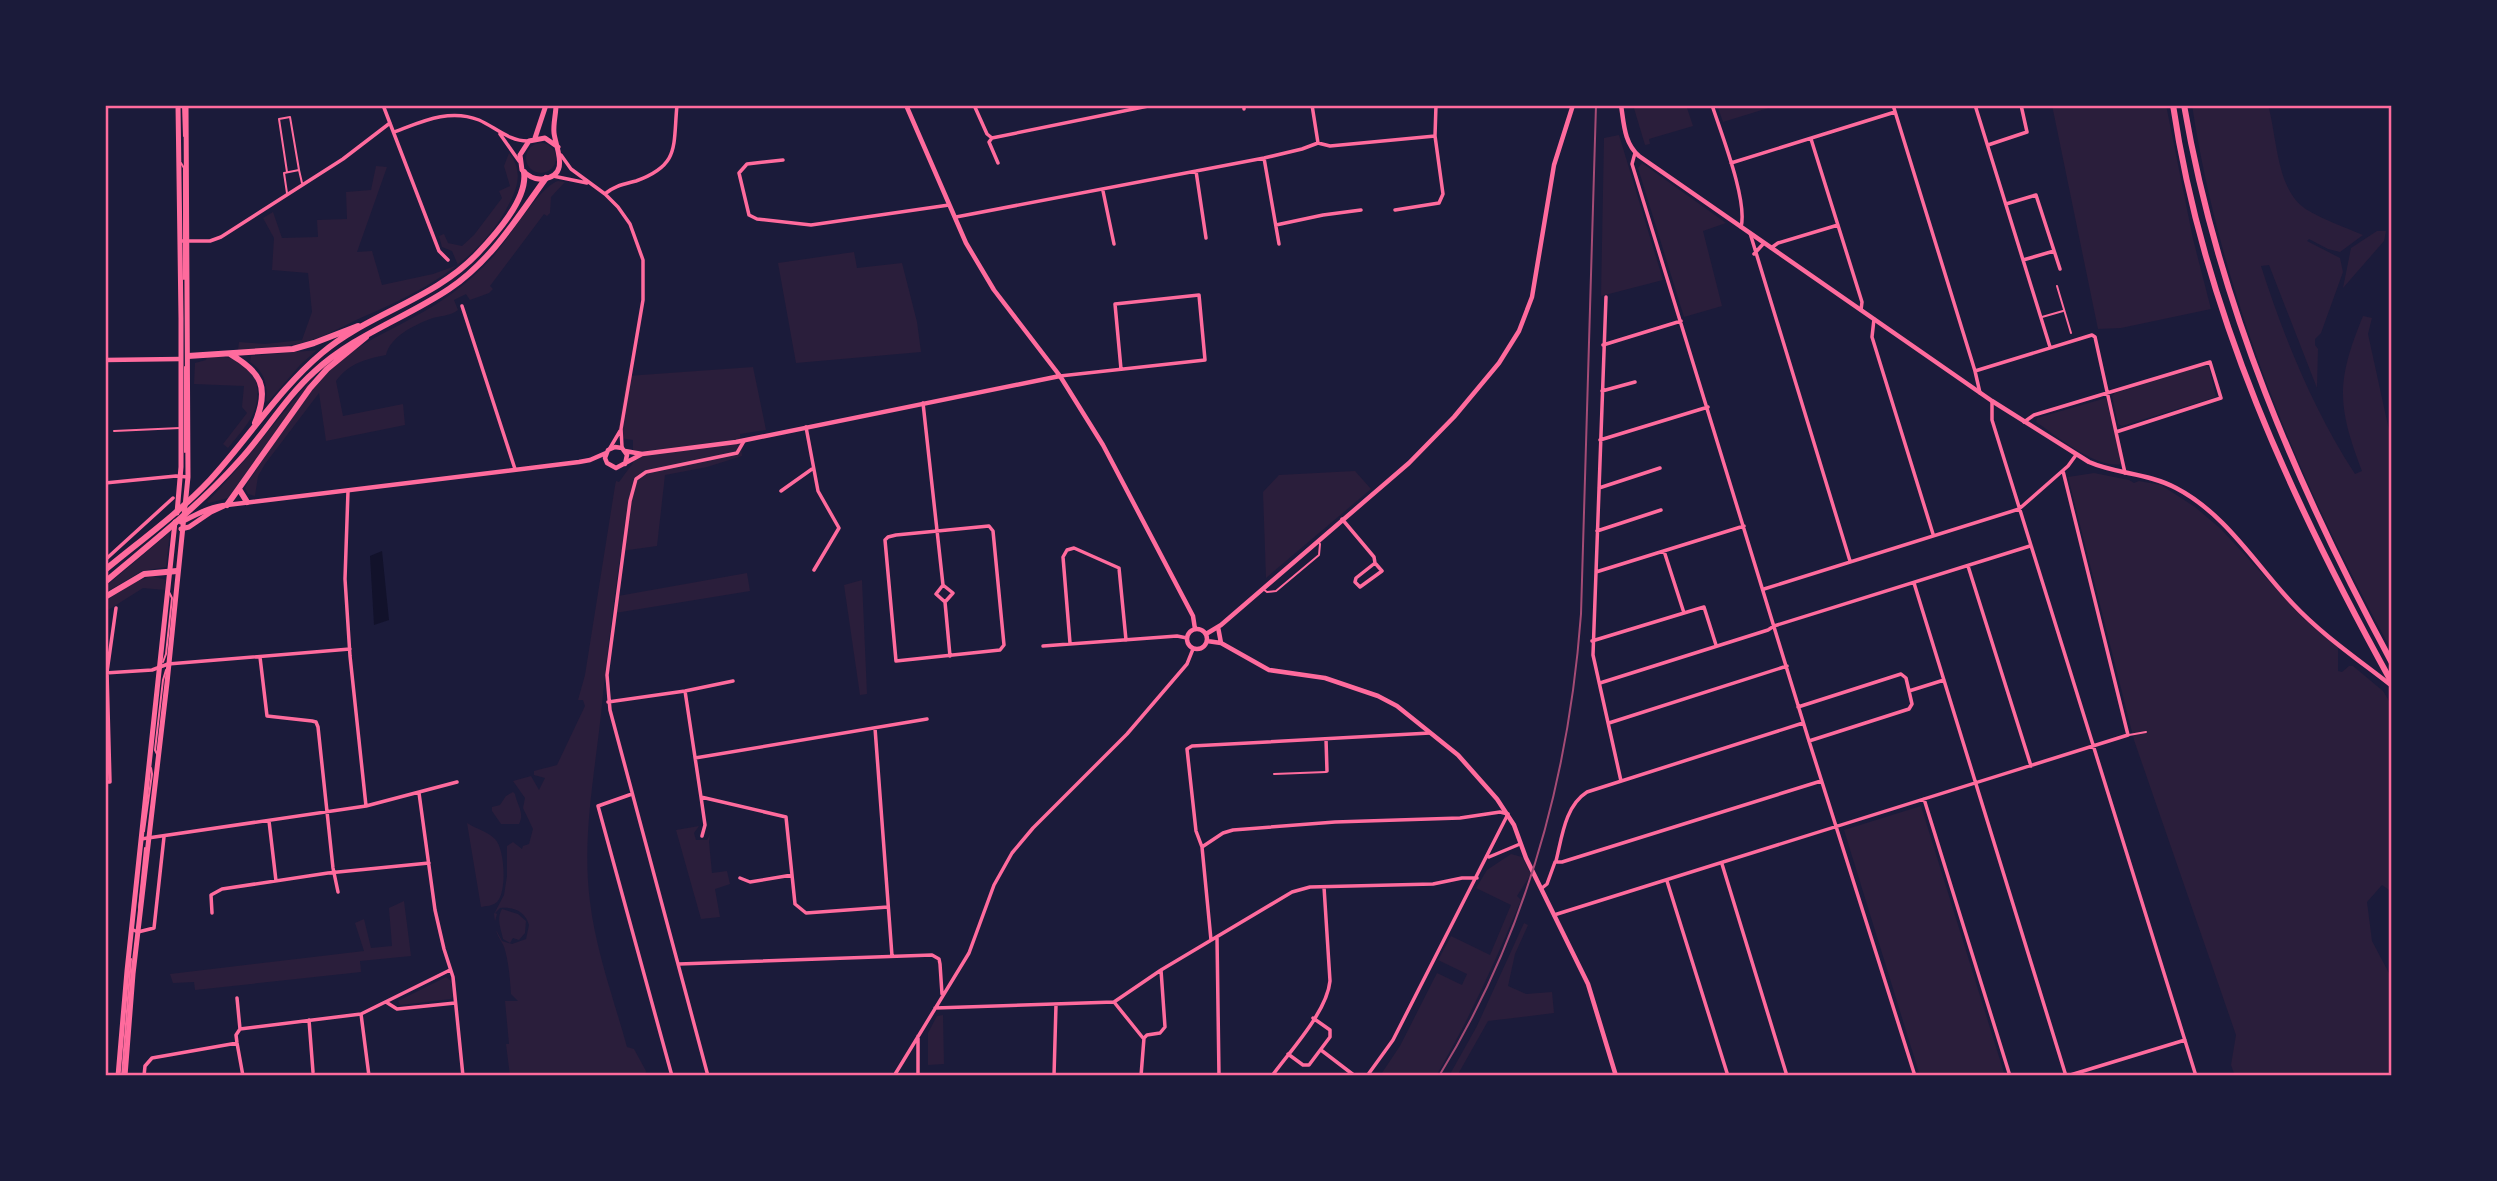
<svg xmlns="http://www.w3.org/2000/svg" width="2497" height="1181" font-family="'IBM Plex Serif',serif">
<style>
.green{fill:#2a1e3b}
.water{fill:#12122b}
.lines{fill:none;stroke-linecap:round;stroke-linejoin:round}
.service{stroke:#ff6b9d;stroke-width:2}
.minor{stroke:#ff6b9d;stroke-width:3.5}
.tertiary{stroke:#ff6b9d;stroke-width:4.5}
.secondary{stroke:#ff6b9d;stroke-width:5}
.primary{stroke:#ff6b9d;stroke-width:5}
.trunk{stroke:#ff6b9d;stroke-width:6}
.motorway{stroke:#ff6b9d;stroke-width:6}
.rail{stroke:#a44b75;stroke-width:2}
.neatline{fill:none;stroke:#ff6b9d;stroke-width:2.5}
</style>
<rect width="100%" height="100%" fill="#1b1b3a"/>
<path class="green" d="M1633 105H1686L1693 126 1649 139 1650 144 1645 145Z
M1717 105H1778L1723 122Z
M2052 105H2166L2193 239 2211 309 2121 328 2098 329Z
M2192 105H2268C2277 136 2276 186 2303 207 2316 217 2347 228 2363 235L2340 252 2328 249 2309 239 2307 241 2340 258 2343 272 2321 333 2315 339V345L2318 349 2317 388 2269 265 2261 266C2284 338 2314 411 2355 474L2362 471C2337 405 2336 382 2363 316L2372 318 2368 334 2392 444V651C2299 482 2221 297 2192 105Z
M1619 135 1663 280 1601 296 1604 138Z
M526 158a15 15 0 1 1 30 0a15 15 0 1 1-30 0Z
M509 153C522 169 519 185 510 202 481 263 415 295 356 320 342 327 327 335 312 340 288 348 263 348 238 350L239 342 265 344 302 340 312 312 308 273 272 270 274 238 263 218 273 212 282 238 318 237 317 220 347 219 346 192 371 190 376 166 387 167 357 252 372 251 382 285 433 274 458 265 452 251 442 247 439 236 444 234 448 243 462 246 474 235 502 198 499 191 510 186 504 166Z
M1642 163 1726 223 1703 231 1722 306 1684 317 1638 168Z
M558 181 565 182 551 197 550 213 547 216 544 214 490 286 493 289 489 293 470 300 466 294 454 300 458 310C449 317 440 315 430 319 414 325 390 337 386 355 366 359 349 363 336 381L343 416 403 404 405 425 326 441 319 393 265 464 258 476 255 496 248 494 245 488 248 482C277 441 303 392 342 359 370 337 405 324 435 305 454 293 473 278 489 261 506 244 538 187 558 181Z
M2377 231H2386L2384 241 2343 288 2351 248Z
M854 252 857 268 902 263 917 322 921 352 796 363 778 263Z
M317 350 301 364 268 402 266 401C268 384 264 371 250 362L251 356Z
M207 357C214 357 222 356 229 358 258 362 264 395 251 418 245 428 236 438 228 448L223 444 247 413 242 407 244 386 194 384 195 363 206 360Z
M2206 365 2209 367 2216 397 2122 426 2118 424 2112 396 2115 393Z
M753 367 766 430 740 434 742 456 707 467 665 475 657 546 621 551C614 599 608 646 603 694 597 764 581 832 590 902 596 951 614 1000 627 1047L634 1049 646 1071 645 1076H510L506 1044H509L505 1001H518L511 994C510 980 509 964 505 950 504 944 498 938 496 930L502 941 512 944 526 939 529 925C525 911 514 907 500 908L495 913 497 914 495 921 494 914 504 895 507 876V846L513 842 522 849 523 846 529 844 533 829 523 808 525 798 513 781 531 776 539 790 545 778 534 775V771L557 765 585 706 583 700H578L585 675 615 486 616 481 619 482 633 463V440L614 437 618 431 627 376Z
M317 373 228 498 209 503 207 502C247 461 279 415 317 373Z
M2106 398 2122 464C2096 469 2057 436 2036 422L2037 418Z
M1355 471 1371 489 1266 578 1263 492 1279 475Z
M2094 473 2129 480 2134 483 2139 481 2161 485 2195 507 2221 529 2305 620 2338 647V671L2342 672 2349 666H2353L2383 691 2392 706V892L2382 885 2367 902 2372 941 2392 979V1076H2235L2231 1065 2236 1035 2134 740 2068 477Z
M170 532 166 567 142 571 105 593V587Z
M747 573 750 591 615 613 618 596Z
M152 576 166 580 165 590 143 588 105 612V601L135 582Z
M862 580 867 694 860 695 844 585Z
M513 792 515 794C517 805 525 813 519 824H501L492 811V807L500 805 506 796Z
M1921 806 2005 1076H1920L1844 830Z
M467 823C476 829 487 831 495 839 505 849 507 892 497 902 493 906 486 906 481 907Z
M699 826 694 833 696 840H707L710 834 709 842 712 873 727 871 730 884 715 889 720 917 701 919 676 830Z
M1511 854 1522 857 1531 874 1517 896 1521 900C1496 960 1469 1020 1436 1076H1380L1400 1046 1437 973 1462 985 1467 974 1438 960 1451 936 1490 955 1511 905 1476 888 1487 870Z
M404 901 411 956 360 961 361 972 195 990 194 982 173 983 170 974 364 951 355 923 364 919 371 948 392 946 389 908Z
M502 909 518 914 526 921 525 933 519 940 513 938 510 943 503 939C501 929 496 919 502 909Z
M1524 923 1528 925 1515 954 1508 986 1526 994 1552 992 1554 1013 1488 1021 1457 1076H1449L1477 1026Z
M446 977 451 981 453 996 451 999 400 1005 398 1001Z
M943 1015 944 1064 928 1065V1033L937 1016Z"/>
<path class="water" d="M382 551 389 620 374 625 370 556Z"/>
<g class="lines">
<path class="service" d="M183 105 184 136
M181 163 184 168V279
M287 172 279 119 290 117 299 170
M287 193 284 173 299 170 302 183
M2057 286 2071 333
M2042 317 2063 311
M185 367V452
M114 431 180 428
M1263 589 1267 592 1276 591 1319 555 1320 544 1318 541
M163 662 166 654 172 598 169 592
M2129 735 2146 732
M157 754 155 750 163 680 166 670
M1274 774 1326 772
M144 831 152 774 151 768
M139 908 145 848
M122 1076 131 959"/>
<path class="minor" d="M383 105 439 251 448 260
M974 105 987 134 992 138 989 142 998 163
M1312 105 1318 143
M1712 105C1721 133 1748 201 1741 227
M1893 105 1975 371 1980 393
M1975 105 2050 347
M1244 109V105
M394 132C421 122 449 108 479 120 495 127 510 142 529 141
M500 134 519 161
M992 138 1153 105
M1811 139 1862 302 1861 310
M1988 145 2027 132 2021 105
M1635 153 1632 164 1809 741 1915 1076
M561 155 571 169 605 194 618 207 630 224 643 260V300L621 429 622 447
M1264 158 1279 244
M783 160 747 164 739 173 749 215 757 219 811 225 949 205
M1731 163 1895 112
M1196 171 1206 238
M553 176 587 183
M1103 191 1114 244
M605 194C613 186 625 184 636 181 680 165 673 147 677 105
M2006 204 2036 195 2060 269
M1395 210 1439 203 1443 194 1435 136 1436 105
M956 217 1264 158 1302 149 1318 143 1330 146 1435 136
M1276 225 1323 215 1361 210
M1750 233 1850 561
M180 241H210L221 237 343 159 390 123
M1771 248 1778 243 1838 225
M1754 254 1764 243
M2023 260 2054 251
M1606 297 1593 655 1621 781
M462 306 515 469
M1874 319 1872 337 1933 534
M1603 345 1681 321
M1975 371 2092 335 2095 337 2125 473
M1060 376 1205 360 1199 295 1115 304 1121 369
M1602 391 1635 382
M1992 401V420L2196 1076
M923 403 943 585 953 593 945 602 936 594 943 585
M2024 422 2034 415 2210 362 2221 398 2116 432
M806 427 818 491 839 528 814 570
M1600 440 1708 407
M610 448 620 431
M105 483 176 476 188 477
M1599 488 1660 468
M348 491 345 579 350 656 366 806
M781 491 812 469
M1342 519 1374 557 1375 563 1382 571 1360 587 1355 582 1356 578 1375 563
M989 526 993 531 1004 645 1000 650 896 661 885 540 888 537 896 535Z
M1597 531 1661 510
M105 560 173 498
M1968 566 2031 766
M1596 572 1744 526
M1914 583 2066 1076
M1764 589 2019 509 2068 466 2076 455
M945 602 950 656
M1684 613 1704 607 1716 645
M1592 641 1684 613 1664 551
M1070 643 1063 557 1067 550 1074 548 1119 568 1126 640
M1043 646 1177 636 1187 638
M260 657 267 716 312 721 316 722 318 727 333 868 338 892
M105 673 152 670 168 664 350 649
M1600 683 1768 630 1774 626 2030 546
M685 691 701 797 786 817 795 904 806 913 888 907
M1909 691 1944 680
M608 702 685 691 733 681
M1798 707 1901 674 1906 678 1912 704 1909 709 1809 741
M1609 723 1787 666
M875 728 892 956
M1326 739 1327 771
M695 758 927 719
M105 782H110L107 672 116 608
M419 793 435 910 444 949 453 977 463 1076
M632 794 598 806 672 1076
M701 797 705 825 702 836
M1924 799 2010 1076
M269 821 276 881
M141 839 366 806 457 782
M1202 847 1223 833 1233 830 1335 822 1460 818 1500 812 1508 814 1393 1040 1367 1076
M1489 857 1520 844
M1556 861C1562 837 1565 806 1587 792L1803 723
M1722 864 1787 1076
M740 878 750 882 792 875
M1667 881 1728 1076
M1542 888 1547 884 1555 862H1562L1821 781
M212 913 211 895 222 889 328 873 429 863
M1554 915 2128 735 2063 471
M131 929 138 932 154 928 164 837
M1217 937 1219 1076
M1211 940 1202 847 1196 831 1187 749 1192 746 1430 733
M679 964 932 955 939 959 940 964 942 994
M237 998 240 1029 236 1035 237 1043 243 1076
M386 1002 397 1009 455 1003
M1114 1002 1143 1038
M935 1008 1114 1002 1161 970 1292 892 1310 887 1433 884 1462 878H1477
M361 1014 369 1076
M309 1020 313 1072
M240 1029 361 1014 450 970
M1144 1038 1147 1035 1160 1033 1165 1027 1161 970
M1321 1050 1355 1076
M1288 1054 1303 1065H1309L1330 1037V1030L1313 1018
M144 1076 145 1066 152 1058 237 1043
M708 1076 610 710 607 675 630 501 636 479 646 472 737 453 744 441
M894 1076 969 953 994 885 1012 853 1033 828 1127 734 1187 664 1193 649
M918 1076V1036
M1054 1076 1056 1005
M1141 1076 1144 1038
M1272 1076C1290 1051 1327 1012 1330 981L1324 887
M2067 1076 2185 1040"/>
<path class="tertiary" d="M906 105 966 243 994 290 1060 376 1103 445 1193 616 1195 629
M1577 105H1621
M1621 105C1624 124 1624 143 1639 156L1992 401 2089 462C2116 474 2148 473 2176 488 2226 514 2255 564 2293 604 2322 635 2359 660 2392 686
M105 360 180 359
M625 451 642 454 736 442 1060 376
M625 464 627 455 622 448 615 447 608 450 605 458 607 463 616 468 642 454
M227 505 579 462 590 460 606 453
M1218 627 1221 643
M1187 639a10 10 0 1 1 20 0a10 10 0 1 1-20 0Z
M1206 634 1221 625 1409 463 1454 417 1499 363 1519 331 1532 297 1554 165 1573 105
M1207 641 1221 643 1269 670 1325 678 1378 696 1397 706 1458 755 1497 799 1514 825 1526 858 1588 984 1616 1076"/>
<path class="secondary" d="M177 513 181 467V318L178 105
M181 522C196 515 210 506 227 505
M181 529 189 527 211 512 224 506
M118 1076 127 971 175 522
M125 1076 133 974 167 683 188 477 186 105"/>
<path class="primary" d="M556 105C556 114 553 124 554 133 556 149 571 176 542 179 534 180 528 176 522 170L520 155 529 141 545 138 558 147
M535 138 546 105"/>
<path class="trunk" d="M230 354C261 372 270 387 255 423
M188 356 293 349 314 343 358 326
M239 489 247 502
M227 505 310 388 327 369 366 337
M105 570C140 541 179 513 210 480 248 439 279 389 322 353 369 313 435 299 478 253 495 235 528 199 524 172
M105 582C151 543 199 506 239 461 265 433 285 398 314 372 354 335 404 319 449 289 491 261 517 218 546 178
M105 597 144 574 177 571"/>
<path class="motorway" d="M2173 105C2203 310 2293 504 2392 683
M2184 105C2218 303 2297 487 2392 663"/>
<path class="rail" d="M1439 1076C1525 936 1569 777 1581 614L1596 105"/>
</g>
<rect width="2497" height="1181" fill="none" stroke="#1b1b3a" stroke-width="214"/>
<rect x="107" y="107" width="2283" height="967" class="neatline"/>
</svg>
